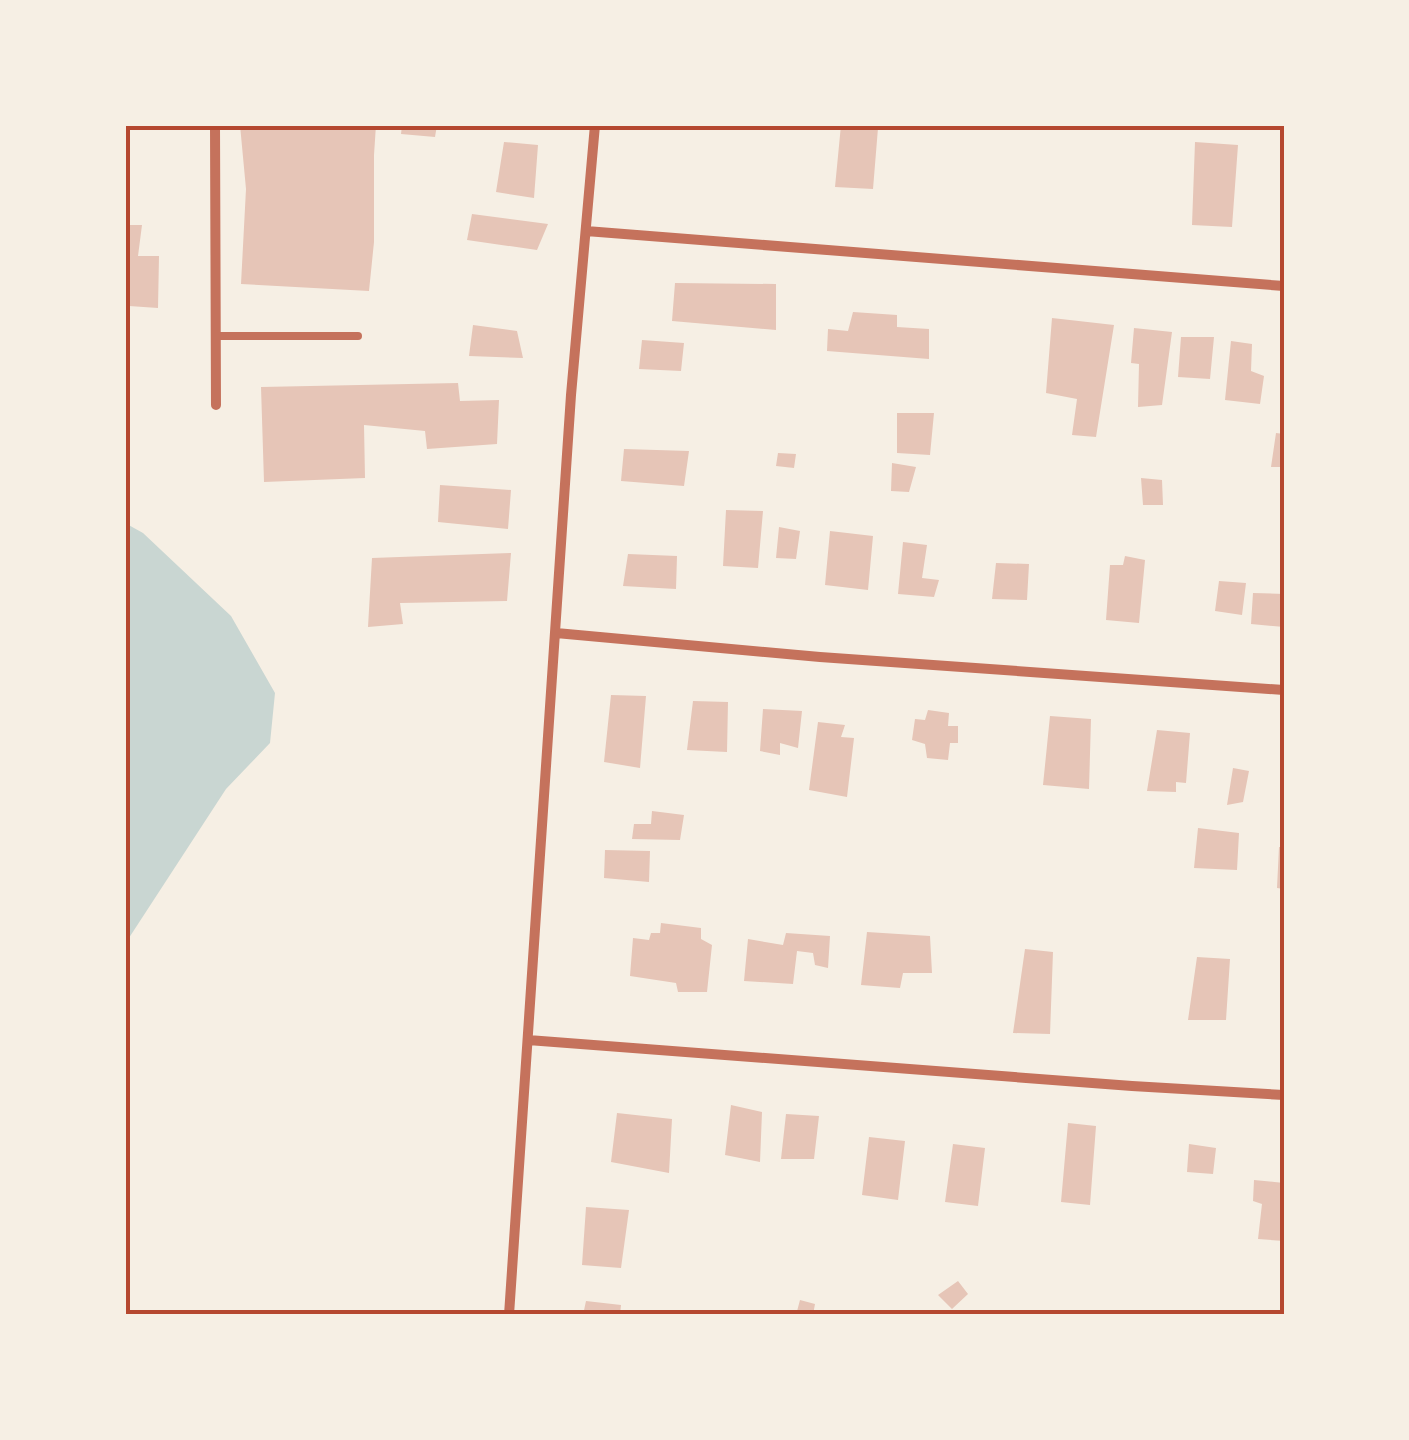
<svg xmlns="http://www.w3.org/2000/svg" width="1409" height="1440" font-family="Literata,serif">
<style>
.water{fill:#c9d6d2}
.building{fill:#e6c5b7}
.lines{fill:none;stroke-linecap:round;stroke-linejoin:round}
.service{stroke:#c5725c;stroke-width:8}
.minor{stroke:#c5725c;stroke-width:10}
.neatline{fill:none;stroke:#b5482f;stroke-width:4}
</style>
<rect width="100%" height="100%" fill="#f6efe4"/>
<path class="water" d="M125 523 143 533 231 616 275 693 270 743 226 789 125 944Z"/>
<path class="building" d="M240 125H376L374 155V242L369 291 241 284 246 189Z
M402 125H437L435 137 401 134Z
M841 125 878 128 873 189 835 187Z
M504 142 538 145 534 198 496 192Z
M1195 142 1238 145 1232 227 1192 225Z
M472 214 548 224 537 250 467 240Z
M125 225H142L138 256H159L158 308 129 306V327H125Z
M675 283 776 284V330L672 321Z
M853 312 897 315V327L929 329V359L827 351 828 329 848 331Z
M1052 318 1114 325 1096 437 1072 435 1077 399 1046 393Z
M473 325 517 331 523 358 469 356Z
M1134 328 1172 332 1162 405 1138 407 1139 364 1131 363Z
M1181 337H1214L1210 379 1178 377Z
M642 340 684 343 681 371 639 369Z
M1231 341 1252 344 1251 371 1264 376 1260 404 1225 400Z
M458 383 460 401 499 400 497 444 427 449 425 431 364 425 365 478 264 482 261 387Z
M897 413H934L930 455 897 453Z
M1276 433 1284 434V467H1271Z
M624 449 689 451 684 486 621 481Z
M778 453 796 454 794 468 776 466Z
M892 463 916 467 909 492 891 491Z
M1141 478 1162 480 1163 505H1143Z
M440 485 511 490 508 529 438 522Z
M726 510 763 511 758 568 723 566Z
M779 527 800 531 796 559 776 558Z
M830 531 873 536 868 590 825 585Z
M903 542 927 545 922 578 939 580 934 597 898 594Z
M511 553 507 601 400 603 403 624 368 627 372 558Z
M628 554 677 556 676 589 623 586Z
M1125 556 1145 560 1139 623 1106 620 1110 565H1123Z
M996 563 1029 564 1027 600 992 599Z
M1219 581 1246 583 1242 615 1215 611Z
M1253 593 1284 594V627L1251 624Z
M611 695 646 696 640 768 604 762Z
M693 701 728 702 727 752 687 750Z
M763 709 802 711 798 748 780 743V755L760 751Z
M928 710 949 713 948 726H958V743H950L948 760 927 758 925 744 912 740 915 719 925 720Z
M1050 716 1091 719 1089 789 1043 785Z
M818 722 845 725 841 737 854 738 847 797 809 790Z
M1157 730 1190 733 1186 783 1176 782V792L1147 791Z
M1233 768 1249 771 1243 802 1227 805Z
M652 811 684 815 680 840 632 839 634 824H651Z
M1198 828 1239 833 1237 870 1194 868Z
M1279 847H1284V889L1277 888Z
M605 850 650 851 649 882 604 878Z
M661 923 701 928V939L712 945 707 992H678L676 983 630 976 633 938 649 940 651 933H660Z
M867 932 930 936 932 973H903L900 988 861 985Z
M786 933 830 936 828 968 815 965 813 953 797 951 793 984 744 981 748 939 783 945Z
M1025 949 1053 952 1050 1034 1013 1033Z
M1197 957 1230 959 1226 1020H1188Z
M731 1105 762 1112 760 1162 725 1155Z
M617 1113 672 1119 669 1173 611 1162Z
M786 1114 819 1116 814 1159H781Z
M1068 1123 1096 1126 1090 1205 1061 1202Z
M869 1137 905 1141 898 1200 862 1195Z
M953 1144 985 1148 978 1206 945 1202Z
M1189 1144 1216 1148 1213 1174 1187 1172Z
M1254 1180 1284 1183V1241L1258 1239 1262 1204 1253 1201Z
M586 1207 629 1210 621 1268 582 1265Z
M958 1281 968 1294 952 1309 938 1295Z
M800 1300 815 1304 813 1315H796Z
M586 1301 621 1305 620 1315H583Z"/>
<g class="lines">
<path class="service" d="M215 336H358"/>
<path class="minor" d="M215 125 216 405
M586 231 1284 286
M556 633 820 657 1284 690
M528 1040 1132 1086 1284 1095
M509 1315 571 395 595 125"/>
</g>
<rect width="1409" height="1440" fill="none" stroke="#f6efe4" stroke-width="255"/>
<rect x="128" y="128" width="1154" height="1184" class="neatline"/>
</svg>
